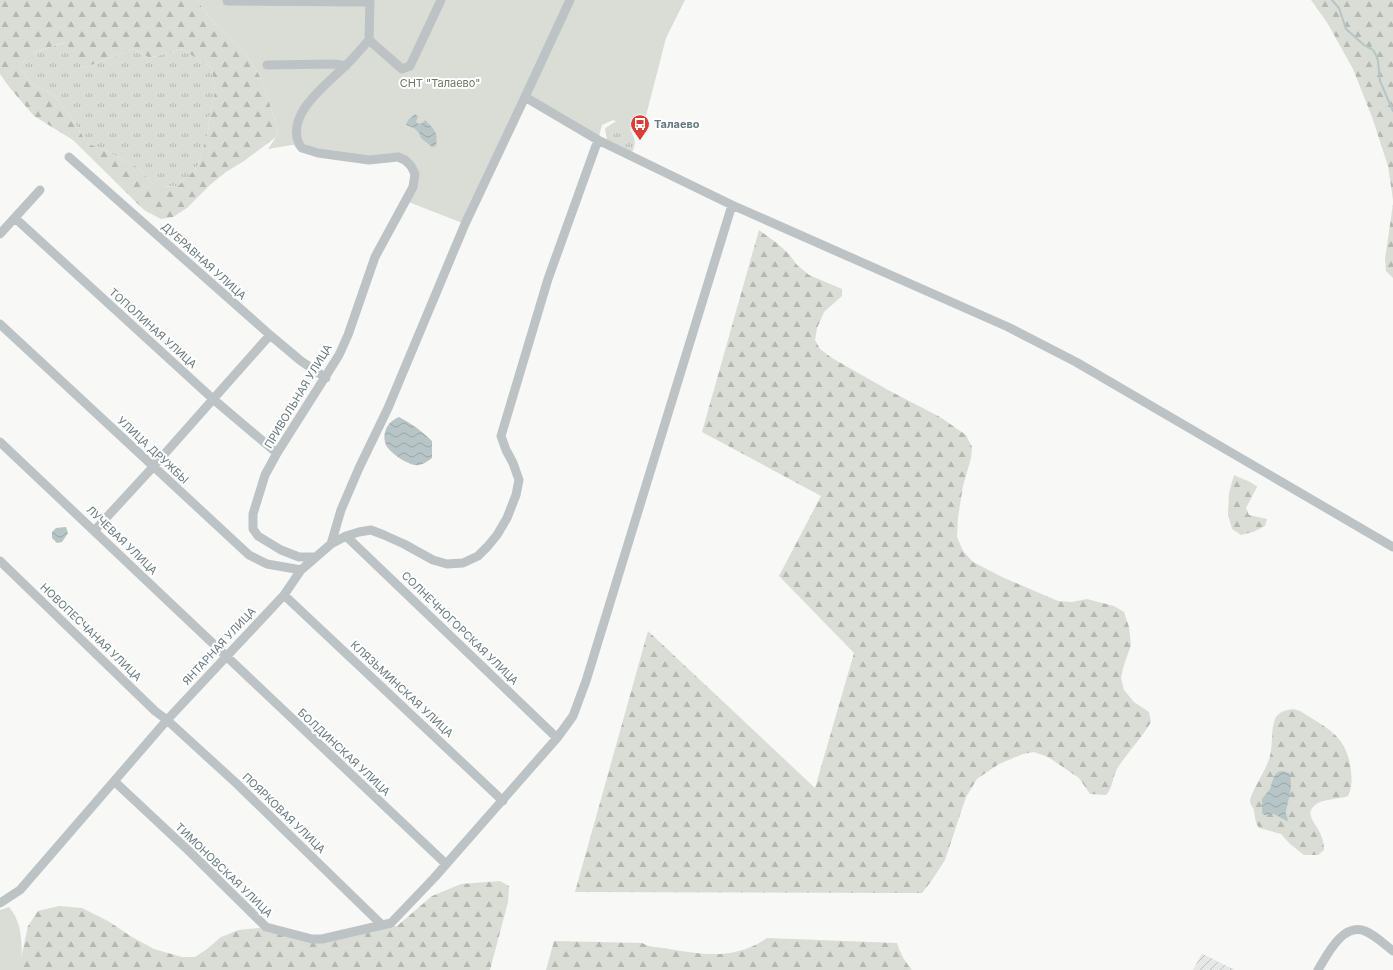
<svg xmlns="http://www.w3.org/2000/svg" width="1393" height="970" font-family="Inter,sans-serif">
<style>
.industrial{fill:url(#industrial-furrows)}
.grass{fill:url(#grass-tufts)}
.forest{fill:url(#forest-firs);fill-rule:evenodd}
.garden{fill:#d9ddd5}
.water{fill:url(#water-waves)}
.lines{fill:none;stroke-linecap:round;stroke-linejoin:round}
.stream{stroke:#b7c5c7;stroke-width:2}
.minor{stroke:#bdc3c5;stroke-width:9}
.labels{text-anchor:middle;stroke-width:4;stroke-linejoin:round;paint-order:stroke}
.park-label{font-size:11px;fill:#6b7764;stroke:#fff}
.poi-label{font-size:11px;font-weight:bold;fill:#66797f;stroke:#fff;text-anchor:start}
.street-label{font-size:11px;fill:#66797f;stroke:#fff}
</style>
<defs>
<pattern id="industrial-furrows" width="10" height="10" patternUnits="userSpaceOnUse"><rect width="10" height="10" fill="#e6e8e7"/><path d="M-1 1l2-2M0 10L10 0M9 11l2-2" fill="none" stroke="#bec1c0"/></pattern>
<pattern id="grass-tufts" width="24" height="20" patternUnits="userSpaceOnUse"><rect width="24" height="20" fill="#d9ddd5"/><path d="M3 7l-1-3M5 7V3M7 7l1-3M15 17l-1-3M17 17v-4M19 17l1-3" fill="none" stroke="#b4b8b2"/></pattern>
<pattern id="forest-firs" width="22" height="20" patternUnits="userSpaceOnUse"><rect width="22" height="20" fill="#d9ddd5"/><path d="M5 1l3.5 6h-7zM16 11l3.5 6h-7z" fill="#b4b8b2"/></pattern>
<pattern id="water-waves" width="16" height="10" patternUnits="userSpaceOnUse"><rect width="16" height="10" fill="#b7c5c7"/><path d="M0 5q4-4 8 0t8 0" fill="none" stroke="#99a5a7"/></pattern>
</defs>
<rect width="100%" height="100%" fill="#f8f8f6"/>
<path class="industrial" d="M1203 953V954L1235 970H1193L1201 955Z"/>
<path class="grass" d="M66 42 83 68 134 49 150 58 182 49 212 68 215 92 210 113 208 132 197 168 178 186 156 187 137 167 110 153 87 143 71 117 54 95 31 83 20 67 29 54Z
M615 122C629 122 640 139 632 152L607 140 605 129 607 127Z"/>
<path class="forest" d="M0 0H198C211 27 238 41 254 66 266 84 270 108 278 129L276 137 244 161 226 172 211 184 187 208 173 217 161 219 144 210 73 140 34 116 10 88 0 74ZM65 42 83 68 134 49 150 58 182 49 212 68 215 92 210 113 208 132 197 168 178 186 156 187 137 167 110 153 87 143 71 117 54 95 31 83 20 67 29 54Z
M1311 0H1393V200L1388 166 1372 117 1353 69 1328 24Z
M1393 204V278L1386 271 1385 259Z
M759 230 778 244 789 254 797 265 809 275 842 289V296L824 312 817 328 815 340 820 349 832 358 888 390 940 417 966 435 972 447 971 458 963 486 958 517 957 537 963 551 973 562 1002 577 1058 601 1072 602 1087 599 1114 606 1124 612 1129 627 1131 645 1123 668 1121 678 1124 690 1134 702 1149 712 1151 722C1141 739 1127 753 1117 769 1112 778 1113 788 1106 795L1090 794 1079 778 1048 757 1034 752 1023 754 999 764 977 779 966 797 945 860 932 880 922 893 575 892 648 631 815 788 854 653 779 576 821 496 702 432Z
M1234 475C1242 479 1251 481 1257 487L1246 508 1249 515 1267 519 1265 526 1253 532 1241 535 1232 529 1228 514 1229 493Z
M1293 709 1300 711C1327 728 1348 736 1351 772 1352 780 1352 788 1348 796 1338 800 1324 798 1315 805 1305 813 1314 822 1318 829 1322 836 1324 843 1324 850L1318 855H1304L1290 844 1281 834 1259 828C1255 822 1255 817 1254 810 1253 808 1251 805 1250 802 1250 794 1265 771 1268 762 1274 748 1270 732 1275 719 1278 712 1286 710 1293 709Z
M500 881 509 886 508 902 490 970H19L20 963 28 926 38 911 59 906 82 908 108 921 132 937 154 949 182 957H195L207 949 221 937 239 930 259 928 285 935 317 939 381 926H397L432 896 461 884Z
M767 938 897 943C900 953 905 962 912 970H546L554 941 642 943C650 948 660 947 669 949 704 955 735 960 767 938Z"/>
<path class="garden" d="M198 0H685L666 38 641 135 613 120 602 125 598 140 525 98 465 224 406 201 415 181 405 160H369L298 144 268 149 276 137 278 129C270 108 266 84 254 66 238 41 211 27 198 0Z
M9 907C24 924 22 949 21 970H0V910Z"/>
<path class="water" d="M415 114 418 116 416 122 419 124 422 123 425 120C435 130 438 132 436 146L432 147 421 138 419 133 414 128 406 125 408 120Z
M399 417C411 423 422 431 432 441V458C428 461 424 464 419 465 410 467 390 453 386 445 381 433 388 421 399 417Z
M66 527 68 533 62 542 57 543 52 538V532L56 528Z
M1282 771 1289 773C1294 787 1288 799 1286 811 1285 815 1288 817 1288 821L1285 820 1274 814 1264 815 1262 813V799L1270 789 1274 776 1278 772Z"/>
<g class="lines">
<path class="stream" d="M1332 0 1339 8 1346 29 1364 45 1373 50 1376 55 1378 61 1380 81 1393 111"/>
<path class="minor" d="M227 1 370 2
M369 40 370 0
M267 65 335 64 346 66
M525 97 598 140 732 205 1008 327 1076 362 1393 547
M69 157 270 335 301 361 326 378
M15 218 213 399 277 453
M0 234 40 190
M0 324 249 555 267 564 301 570
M0 442 446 864
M95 530 153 467 270 335
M346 536 557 738
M331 544 341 510 359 468 388 408 465 224 525 97 570 0
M316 557H299L281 550 258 536 253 529V514L265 475 277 453 339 355 348 335 375 257 413 187 415 174 411 166 405 160 398 157 369 160 318 153 302 148 299 144C286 114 325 86 344 67 353 59 361 49 369 40L402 69 410 66 441 0
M0 561 155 711 167 720 236 783 382 925
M284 595 503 801
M114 781 190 852 266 927 312 939H322L391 923 434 878 557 738 573 716 586 681 732 205
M0 903 20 890 167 720 284 595 301 570 331 544 346 536 359 532 371 530 384 535 404 544 433 560 447 564 463 563 478 556 488 546 497 535 507 518 516 495 519 480 513 463 506 450 501 436 548 279 598 140
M1318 970C1327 955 1343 922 1365 931 1375 935 1384 944 1393 951"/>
</g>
<defs>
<g id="bus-pin" transform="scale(1)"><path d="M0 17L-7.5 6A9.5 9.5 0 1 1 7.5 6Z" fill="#d73f38" stroke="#fff"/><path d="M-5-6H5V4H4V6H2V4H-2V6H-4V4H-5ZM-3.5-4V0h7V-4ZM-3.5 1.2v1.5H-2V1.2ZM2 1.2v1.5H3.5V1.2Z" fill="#fff"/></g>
</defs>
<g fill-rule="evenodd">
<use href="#bus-pin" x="640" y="124"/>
</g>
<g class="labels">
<g class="park-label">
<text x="440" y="87">СНТ "Талаево"</text>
</g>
<g class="poi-label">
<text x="654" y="128">Талаево</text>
</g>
<g class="street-label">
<text transform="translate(204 261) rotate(42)" y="4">ДУБРАВНАЯ УЛИЦА</text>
<text transform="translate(153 328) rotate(42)" y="4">ТОПОЛИНАЯ УЛИЦА</text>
<text transform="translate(298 396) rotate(-59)" y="4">ПРИВОЛЬНАЯ УЛИЦА</text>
<text transform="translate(153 450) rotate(43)" y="4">УЛИЦА ДРУЖБЫ</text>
<text transform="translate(122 540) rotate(44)" y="4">ЛУЧЕВАЯ УЛИЦА</text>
<text transform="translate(460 628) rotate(44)" y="4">СОЛНЕЧНОГОРСКАЯ УЛИЦА</text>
<text transform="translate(91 632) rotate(44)" y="4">НОВОПЕСЧАНАЯ УЛИЦА</text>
<text transform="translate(219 646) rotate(-47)" y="4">ЯНТАРНАЯ УЛИЦА</text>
<text transform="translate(402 689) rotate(43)" y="4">КЛЯЗЬМИНСКАЯ УЛИЦА</text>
<text transform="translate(344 752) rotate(43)" y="4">БОЛДИНСКАЯ УЛИЦА</text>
<text transform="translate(284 813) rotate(44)" y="4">ПОЯРКОВАЯ УЛИЦА</text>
<text transform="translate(224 870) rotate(44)" y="4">ТИМОНОВСКАЯ УЛИЦА</text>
</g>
</g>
</svg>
